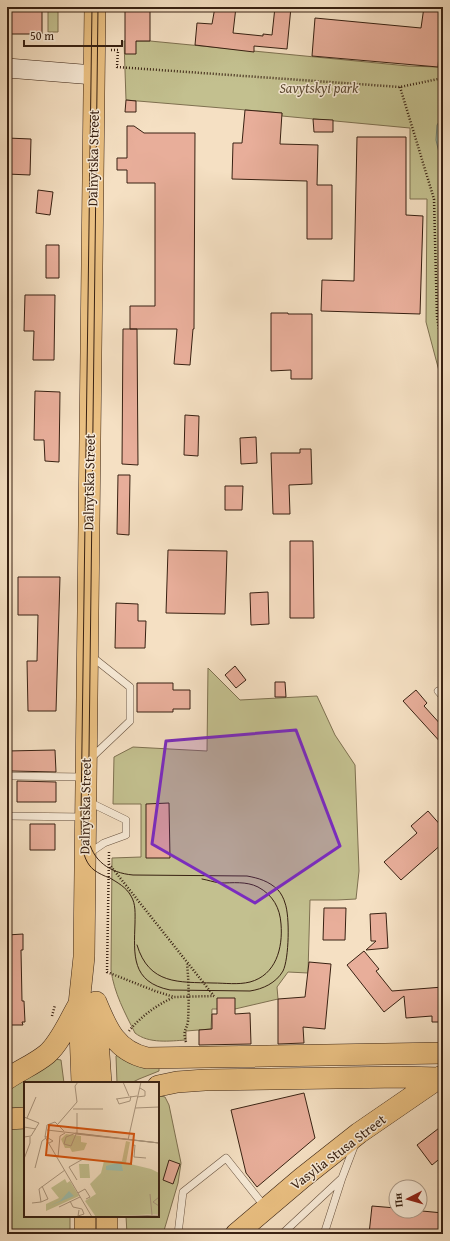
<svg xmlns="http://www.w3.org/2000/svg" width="450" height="1241" font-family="'Gentium Book Plus',serif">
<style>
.green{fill:#c3c08f;stroke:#7e7050}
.water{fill:#9dbead;stroke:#757f6f}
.building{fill:#e8ae9a;stroke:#382112}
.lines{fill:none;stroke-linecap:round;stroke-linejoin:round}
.service-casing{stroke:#67513e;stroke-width:8}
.secondary-casing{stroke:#382112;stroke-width:20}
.primary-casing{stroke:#382112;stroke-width:22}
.path{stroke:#382112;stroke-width:2.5;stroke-dasharray:1 2;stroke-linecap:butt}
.service{stroke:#f8ebd8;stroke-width:7}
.secondary{stroke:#f8ebd8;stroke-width:19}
.primary{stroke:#eac082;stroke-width:21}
.tram{stroke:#382112;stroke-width:1}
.marked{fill:#7b2cbf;fill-opacity:0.2;stroke:#7b2cbf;stroke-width:3;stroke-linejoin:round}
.labels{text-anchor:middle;stroke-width:3;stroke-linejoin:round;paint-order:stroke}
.park-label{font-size:14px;font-style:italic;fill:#5b4931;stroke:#f8ebd8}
.street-label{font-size:14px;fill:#382112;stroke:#f8ebd8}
.inset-road{fill:none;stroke:#a9947c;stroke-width:1}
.view{fill:#d6530d;fill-opacity:0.15;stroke:#d6530d;stroke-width:2}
.inset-edge{fill:none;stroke:#382112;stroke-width:2}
</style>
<rect width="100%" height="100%" fill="#f5e0c3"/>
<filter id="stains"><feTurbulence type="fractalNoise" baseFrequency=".005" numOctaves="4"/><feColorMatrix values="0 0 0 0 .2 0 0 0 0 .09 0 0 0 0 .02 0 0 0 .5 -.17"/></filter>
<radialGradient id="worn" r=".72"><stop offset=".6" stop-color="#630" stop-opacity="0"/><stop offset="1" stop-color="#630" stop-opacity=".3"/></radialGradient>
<path class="green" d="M48 7H58V32H48Z
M443 18V386L426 322 427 199H410V128L282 116V113L126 100 124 41H150L408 66 438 67Z
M208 668 240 700 317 696 335 735 355 765 359 871 356 899 337 900H310L308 973 288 972 277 987 278 999 235 1009H212L211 1029 186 1031V1040C170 1041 149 1044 135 1033 125 1013 114 993 111 970L112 858 141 857V804H113L114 757 133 747 207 751Z
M117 1055 159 1065V1071L139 1079 131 1083H117L116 1056Z
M55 1059 61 1060 64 1083H25V1108H7V1088Z
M161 1096 165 1097 169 1105 181 1163 178 1183 163 1234H127L126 1216H158V1097Z
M7 1126H25V1216H70V1234H7Z"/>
<path class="water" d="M443 116V170L436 140 437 125Z"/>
<path class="building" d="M7 7H42V34H7Z
M125 7H150V41H136V54H125Z
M215 7H236L233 33 263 36V34L272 35 275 7H291L287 49 254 46V52L195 45 197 23 212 24Z
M424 7H443L438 67 312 56 315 18 421 28Z
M126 100 136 101V112H125Z
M245 110 282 113 280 144 318 145 317 185H332V239H307V181L232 179 233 143H242Z
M313 119 333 120V132H314Z
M127 126H134L144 133H195L194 329H193L190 365 174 364 177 329H130V306H155V183H127V170H117V158H127Z
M357 137H406V215L423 216 420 314 321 311 322 280 354 281Z
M7 138 31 139 30 175 7 174Z
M38 190 53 192 50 215 36 213Z
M46 245H59V278H46Z
M25 295H55L54 360H33L34 331H24Z
M271 313H288V314H312V379H291V370L271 371Z
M123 329H137L138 465 122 464Z
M35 391 60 392 59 462 45 461 44 440H34Z
M185 415 199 416 198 456 184 455Z
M256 437 257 463 241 464 240 438Z
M300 449H311L312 484 289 485 290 514H273L271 453H300Z
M118 475H130L129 535 117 534Z
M225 486H243L242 510H225Z
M290 541H313L314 618H290Z
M168 550 227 551 225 614 166 613Z
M18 577H60L56 711H28L27 661H37L38 615H18Z
M268 592 269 624 251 625 250 593Z
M116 603 138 604V621H146L145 648H115Z
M235 666 246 680 236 688 225 675Z
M275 682H285L286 697H275Z
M137 683H173V690H190V709H173V712H137Z
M416 690 427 703 424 706 443 727V745L403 701Z
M55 750 56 772 12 771 8 772 7 751Z
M17 781 56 782V802H17Z
M169 803 170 858H146V804Z
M428 811 443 828V843L401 880 384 862 417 833 411 826Z
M30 824H55V850H30Z
M324 908H346L345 940H323Z
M386 913 388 948 366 950 376 941H371L370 914Z
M23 934V950H21L22 1001H24L25 1022H22L23 1025H7V935Z
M364 951 379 969 376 971 392 991 443 987V1022H432V1016L406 1018 404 996 384 1012 347 965Z
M309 962 331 964 325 1029 303 1027 304 1043 278 1044V999L305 997Z
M217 998H235V1014L250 1013 251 1044 199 1045V1030L212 1029V1014H217Z
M304 1093 315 1138 257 1187 246 1173 231 1110Z
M443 1125V1156L432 1165 417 1145Z
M169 1160 180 1164 173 1184 163 1180Z
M372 1206 396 1208V1211H422L443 1213V1234H369Z"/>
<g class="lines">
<g class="service-casing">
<path id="service" d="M438 691 443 697
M90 759 130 721V687L91 656
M12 776 85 777
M7 816 85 817
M88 854 104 843 126 835V820L89 802
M178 1234 183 1192 226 1158 265 1207
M282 1234 341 1179
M324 1234 342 1178 355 1144"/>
</g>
<g class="secondary-casing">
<path id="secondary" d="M7 68 94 75"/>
</g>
<g class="primary-casing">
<path id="primary" d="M96 1002C107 1029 116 1051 147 1058L443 1053
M96 1012 101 1083
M7 1079C20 1070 35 1064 47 1054 60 1043 70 1019 79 1004
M82 1083 79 1004 84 957 95 7
M158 1086 177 1082 205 1080 401 1077 439 1078
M7 1119 25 1118
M85 1216V1234
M107 1216V1234
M236 1234 302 1178 359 1133 442 1076"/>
</g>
<path class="path" d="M111 50H118L117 67 400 87 443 78
M400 87 434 199 437 318 441 339 443 342
M109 852 107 972 155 991 174 997 214 996
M109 864 214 996
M52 1016 55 1005
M129 1031C141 1016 157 1005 174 997
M186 1042C182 1030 187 1030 188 1021 189 1002 189 983 187 964"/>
<use href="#service" class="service"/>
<use href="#secondary" class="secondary"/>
<use href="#primary" class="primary"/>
<path class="tram" d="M92 7 81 817C82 834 79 858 94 870 98 873 104 876 110 878 118 883 126 887 131 896 136 904 135 914 135 923 134 955 131 982 170 990L250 991C263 989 276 983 283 971 289 959 290 916 285 903 284 899 281 893 278 890 269 881 258 878 247 876L133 875C110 873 92 861 88 837L98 7
M137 945C149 985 179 982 213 983 225 983 238 985 250 982 276 975 283 948 281 924 280 908 273 895 258 887 246 881 233 883 220 883 213 882 208 880 202 879"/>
</g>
<path class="marked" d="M296 730 340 846 255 903 152 844 166 741Z"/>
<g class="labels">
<g class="park-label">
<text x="319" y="93">Savytskyi park</text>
</g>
<g class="street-label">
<text transform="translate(93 158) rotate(-89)" y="5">Dalnytska Street</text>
<text transform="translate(89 482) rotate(-89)" y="5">Dalnytska Street</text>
<text transform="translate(85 806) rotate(-89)" y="5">Dalnytska Street</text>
<text transform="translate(338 1152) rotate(-37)" y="5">Vasylia Stusa Street</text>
</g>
</g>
<g transform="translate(24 1082)">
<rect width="135" height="135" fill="#f5e0c3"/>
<path d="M42 52 57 54V60L63 61 60 68 48 70 46 66H41L37 57ZM102 59 106 60 102 81 127 87 135 91V132L72 135 61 119 72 112 66 102 77 91 80 79H98ZM55 82H65L66 96H56ZM41 97 43 101 46 99 55 114 22 129V122L35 116 27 106Z" fill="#c3c08f"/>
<path d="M97 80 99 89 82 88V84ZM45 109 50 114 25 124 36 119Z" fill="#9dbead"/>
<path class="inset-road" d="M99 0 105 14M113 15 121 14V9L116 6M92 17 113 14M93 17 95 22 106 19 107 14M111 26 135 25M49 27H79M0 35 15 41M3 36 12 15M31 40 23 43 21 55 68 135M31 40 40 49M34 42 53 20 51 4 54 0M0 45 12 47M23 48 135 61M53 52V31M21 54 29 59 25 61M0 55 7 54 15 41M104 58 117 0M135 61 52 51 42 55 40 62 47 64 52 52 135 61M108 64 111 63 110 75 122 76M34 75 36 54 41 51M0 77 6 61V55M11 86 18 59 22 56M53 98 45 85 59 77M54 111 61 107 66 115 62 117M126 112 128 133M135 115 129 120 135 124M46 119 49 125 58 127 60 132 54 134 55 128M17 120 24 117 18 104M8 121 17 120 15 107 41 88M35 125 56 115M88 135 135 133"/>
<path class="view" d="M25 43 110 52 107 82 22 73Z"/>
<rect width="135" height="135" class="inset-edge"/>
</g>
<rect width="450" height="1241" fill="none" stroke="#f5e0c3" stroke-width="24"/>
<rect x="8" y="8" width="434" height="1225" fill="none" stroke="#382112" stroke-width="2"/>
<rect x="12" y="12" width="426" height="1217" fill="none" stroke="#382112"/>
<g transform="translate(408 1199) rotate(264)"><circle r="19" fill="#f8ebd8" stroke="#ab9a89"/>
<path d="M0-3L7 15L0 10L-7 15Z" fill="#8f2418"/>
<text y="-6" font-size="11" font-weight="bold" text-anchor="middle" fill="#382112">Пн</text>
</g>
<path d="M24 40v6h98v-6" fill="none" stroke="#382112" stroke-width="2"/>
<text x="30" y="40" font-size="12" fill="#382112" stroke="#f8ebd8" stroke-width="3" paint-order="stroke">50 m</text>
<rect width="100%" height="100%" filter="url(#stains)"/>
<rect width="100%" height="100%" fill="url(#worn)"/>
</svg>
